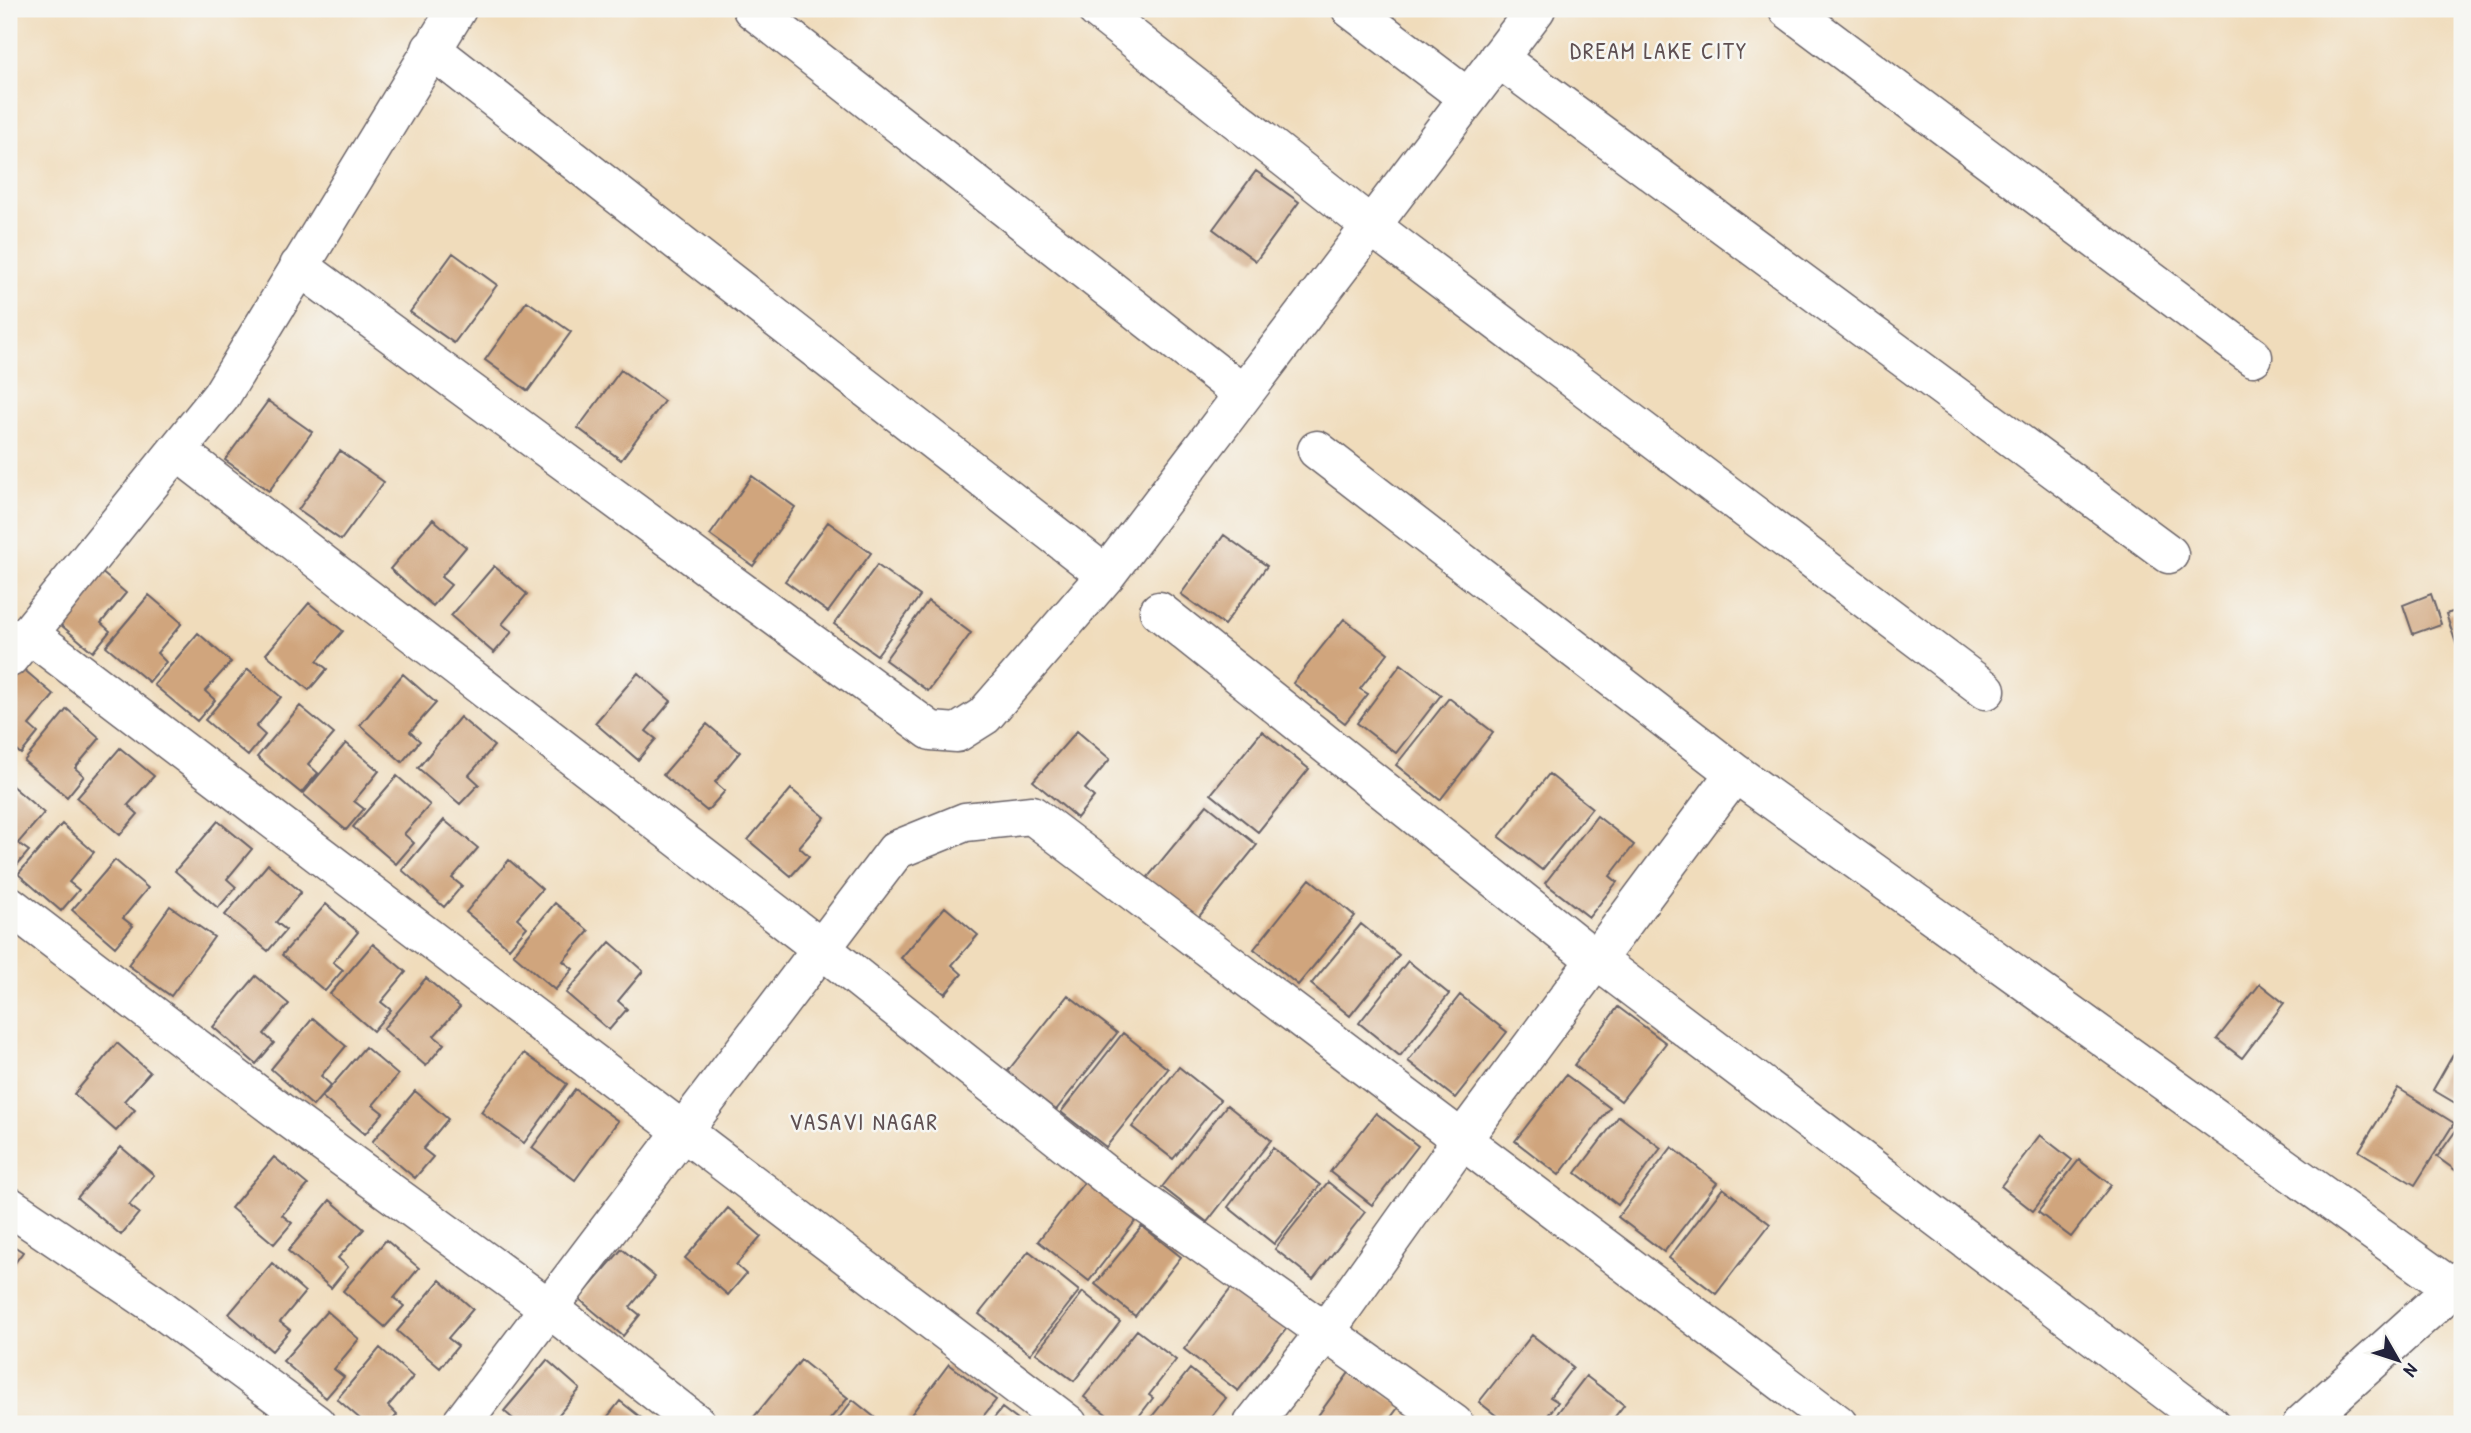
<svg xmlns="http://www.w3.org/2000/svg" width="2471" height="1433" font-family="'Patrick Hand',sans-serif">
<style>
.building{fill:#d0a57d}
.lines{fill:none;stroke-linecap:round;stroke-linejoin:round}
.minor-casing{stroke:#6a6368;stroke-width:41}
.minor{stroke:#fff;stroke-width:38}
.labels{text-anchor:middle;stroke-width:5;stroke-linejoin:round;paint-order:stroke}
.neighbourhood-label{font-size:23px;letter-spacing:2px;fill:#5f5052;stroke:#f6f6f2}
</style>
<rect width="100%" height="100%" fill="#f6f6f2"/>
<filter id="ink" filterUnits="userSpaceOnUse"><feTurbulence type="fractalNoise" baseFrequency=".0143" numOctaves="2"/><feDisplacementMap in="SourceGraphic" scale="14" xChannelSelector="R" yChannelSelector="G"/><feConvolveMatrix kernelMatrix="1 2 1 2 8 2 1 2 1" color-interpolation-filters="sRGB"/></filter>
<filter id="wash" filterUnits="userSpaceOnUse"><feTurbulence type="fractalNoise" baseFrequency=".00686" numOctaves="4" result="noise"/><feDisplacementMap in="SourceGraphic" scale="28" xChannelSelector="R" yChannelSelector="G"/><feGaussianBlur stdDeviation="1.57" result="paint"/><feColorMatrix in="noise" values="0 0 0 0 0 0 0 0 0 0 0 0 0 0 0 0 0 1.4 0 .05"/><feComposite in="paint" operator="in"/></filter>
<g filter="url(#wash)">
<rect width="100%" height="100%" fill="#f0dcbb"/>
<g id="blocks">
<path class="building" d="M1256 171 1299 202 1256 261 1213 229Z
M453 253 497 285 454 343 410 312Z
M527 301 571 332 528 391 485 360Z
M621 370 664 401 621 460 578 428Z
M268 401 312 432 269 491 225 460Z
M340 451 384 482 341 540 298 510Z
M752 476 795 507 753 566 710 535Z
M433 519 466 547 441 577 451 585 433 606 390 569Z
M828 522 871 553 828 612 785 581Z
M1224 535 1267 566 1224 625 1181 594Z
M93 565 126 593 101 623 110 631 93 652 49 615Z
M877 565 920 596 877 655 834 624Z
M494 566 527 594 502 624 512 632 494 653 451 616Z
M2431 594 2441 624 2413 634 2403 605Z
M149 595 182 623 157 653 166 662 149 682 106 646Z
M928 601 971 633 928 691 885 660Z
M309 603 343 631 317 661 327 669 309 690 266 654Z
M2462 609V648L2458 649 2446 614Z
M1344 619 1388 653 1360 689 1368 694 1345 723 1293 683Z
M198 633 231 662 205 691 215 700 197 721 154 685Z
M1401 664 1441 695 1396 753 1357 723Z
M21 667 54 695 29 725 38 733 21 754 9 744V681Z
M248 669 281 697 256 727 265 735 248 756 205 720Z
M638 673 671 701 646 731 656 739 638 760 595 723Z
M403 674 436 703 410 732 420 741 402 762 360 725Z
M1449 698 1493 732 1440 800 1396 765Z
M300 706 334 734 308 764 318 773 301 793 257 757Z
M67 709 100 738 75 768 84 776 67 797 24 761Z
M460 717 494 746 469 775 479 784 460 804 418 768Z
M707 724 740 752 715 782 725 791 707 811 663 775Z
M1077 731 1110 759 1085 789 1094 797 1077 818 1033 781Z
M1262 731 1309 769 1258 832 1211 794Z
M346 743 379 771 354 801 364 809 346 830 303 794Z
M120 748 154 776 128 805 138 814 120 835 77 798Z
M1549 774 1592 808 1542 870 1499 837Z
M397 776 430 805 404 834 414 843 396 864 353 827Z
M11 785 44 813 18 843 29 851 11 872Z
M791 789 825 817 799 847 809 856 791 876 748 840Z
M1207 805 1257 845 1197 919 1147 878Z
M1597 816 1634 845 1610 876 1617 882 1589 917 1545 883Z
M444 820 478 848 452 878 462 886 444 907 402 870Z
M218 821 252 849 227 879 236 887 218 908 175 871Z
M62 824 94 852 69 882 79 890 61 911 18 874Z
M115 860 148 888 123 918 133 926 115 947 72 910Z
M509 860 542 889 517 918 527 927 509 948 466 912Z
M268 864 301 892 276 922 286 930 268 951 225 915Z
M1310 879 1355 916 1298 985 1254 949Z
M555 903 589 931 563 961 573 969 555 990 513 954Z
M326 904 358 932 333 962 343 970 325 991 282 955Z
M170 906 214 937 171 996 128 965Z
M945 907 978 935 952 965 962 974 945 994 901 958Z
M1361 924 1399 955 1350 1016 1311 984Z
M610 942 643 971 618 1001 627 1009 609 1030 566 993Z
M373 944 406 972 381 1002 391 1010 373 1031 330 994Z
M1408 961 1449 994 1400 1056 1359 1023Z
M256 976 289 1004 264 1034 274 1043 256 1064 213 1027Z
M426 978 460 1007 434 1036 444 1044 426 1066 383 1029Z
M2260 984 2284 1003 2242 1058 2217 1039Z
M1068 995 1117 1033 1056 1110 1007 1072Z
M1460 995 1507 1032 1455 1098 1408 1061Z
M1618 1007 1666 1043 1621 1101 1574 1065Z
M313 1018 346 1046 321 1076 331 1085 313 1106 271 1069Z
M1123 1033 1168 1069 1106 1147 1061 1112Z
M2462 1039V1107L2433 1090Z
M117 1043 150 1072 124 1101 135 1110 116 1131 74 1094Z
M365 1047 398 1075 373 1105 383 1113 365 1134 322 1097Z
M524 1053 567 1084 524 1143 481 1112Z
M1179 1067 1220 1100 1173 1159 1132 1127Z
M1566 1075 1610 1108 1559 1175 1515 1141Z
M2398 1088 2454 1123 2415 1185 2359 1151Z
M575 1089 618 1121 575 1180 532 1148Z
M415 1091 448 1119 423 1149 433 1157 415 1178 372 1142Z
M1227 1105 1271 1140 1207 1222 1162 1187Z
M1376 1113 1418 1146 1372 1205 1330 1172Z
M1619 1116 1661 1148 1618 1205 1576 1173Z
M2462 1122V1175L2437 1157Z
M2040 1135 2072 1160 2033 1211 2001 1186Z
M121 1147 154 1175 129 1205 139 1213 121 1235 77 1198Z
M1672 1147 1717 1183 1664 1252 1618 1217Z
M1273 1148 1320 1185 1274 1244 1228 1207Z
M274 1157 308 1185 282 1215 292 1223 274 1244 231 1208Z
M2079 1160 2111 1185 2071 1237 2038 1212Z
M1086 1180 1137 1219 1089 1281 1038 1241Z
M1328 1182 1365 1212 1313 1279 1275 1249Z
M1723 1188 1770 1224 1716 1294 1669 1258Z
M330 1200 364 1229 338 1258 348 1267 331 1288 288 1251Z
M728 1208 761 1236 736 1265 746 1274 728 1295 685 1258Z
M1142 1226 1181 1257 1135 1316 1095 1284Z
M386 1240 419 1268 394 1298 404 1306 385 1327 343 1291Z
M9 1243 23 1252 9 1271Z
M622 1249 655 1277 630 1307 640 1315 623 1336 579 1299Z
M1029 1251 1079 1291 1030 1354 979 1314Z
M272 1263 305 1292 280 1322 290 1330 272 1351 229 1314Z
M440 1280 473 1309 448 1338 458 1346 440 1368 397 1331Z
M1233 1286 1287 1328 1238 1391 1184 1349Z
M1083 1292 1120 1322 1074 1381 1036 1353Z
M327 1311 359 1339 334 1369 344 1377 326 1398 283 1361Z
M1137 1330 1176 1360 1149 1395 1153 1398 1133 1424H1119L1084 1397Z
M1532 1335 1573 1367 1550 1397 1558 1402 1541 1424H1507L1479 1402Z
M380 1348 413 1377 388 1406 397 1415 389 1424H366L337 1399Z
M547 1360 580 1389 555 1419 562 1424H519L504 1411Z
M801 1360 848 1398 826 1424H748Z
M949 1364 996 1400 977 1424H904Z
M1190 1369 1226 1398 1206 1424H1146Z
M1351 1370 1400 1405 1386 1424H1312Z
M1586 1376 1624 1405 1609 1424H1549Z
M853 1400 883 1424H834Z
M620 1401 649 1424H602Z
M1002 1408 1023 1424H989Z"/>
</g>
</g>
<g filter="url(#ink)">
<use href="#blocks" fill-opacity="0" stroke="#6a6368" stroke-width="2"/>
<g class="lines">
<g class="minor-casing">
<path id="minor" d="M752 9 1243 394
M1096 9 1371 226 1986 690
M1351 9 1468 98
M1788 9 2253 357
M431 49 1106 575
M1498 58 2169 554
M299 266 931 731 957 733 984 716 1106 575 1536 9
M1317 450 1735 773 2455 1290
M178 452 822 949 1107 1176 1454 1424
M1159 611 1595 959 2210 1424
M28 633 1068 1424
M9 658 221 396 457 9
M9 905 279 1111 549 1308 697 1424
M9 1206 154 1304 316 1424
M461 1424 896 850 965 822 1032 815 1838 1424
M1253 1424 1326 1331 1461 1141 1735 773
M2302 1424 2462 1280"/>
</g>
<use href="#minor" class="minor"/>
</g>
</g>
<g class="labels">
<g class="neighbourhood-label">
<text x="1659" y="59">DREAM LAKE CITY</text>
<text x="864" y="1130">VASAVI NAGAR</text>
</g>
</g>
<rect width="2471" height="1433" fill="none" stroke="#f6f6f2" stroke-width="35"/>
<g transform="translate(2398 1360) rotate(129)" stroke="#f6f6f2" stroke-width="5" paint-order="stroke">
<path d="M0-5L12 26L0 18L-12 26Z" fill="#22223b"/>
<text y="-10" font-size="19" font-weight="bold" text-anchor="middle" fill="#22223b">N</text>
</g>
</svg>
